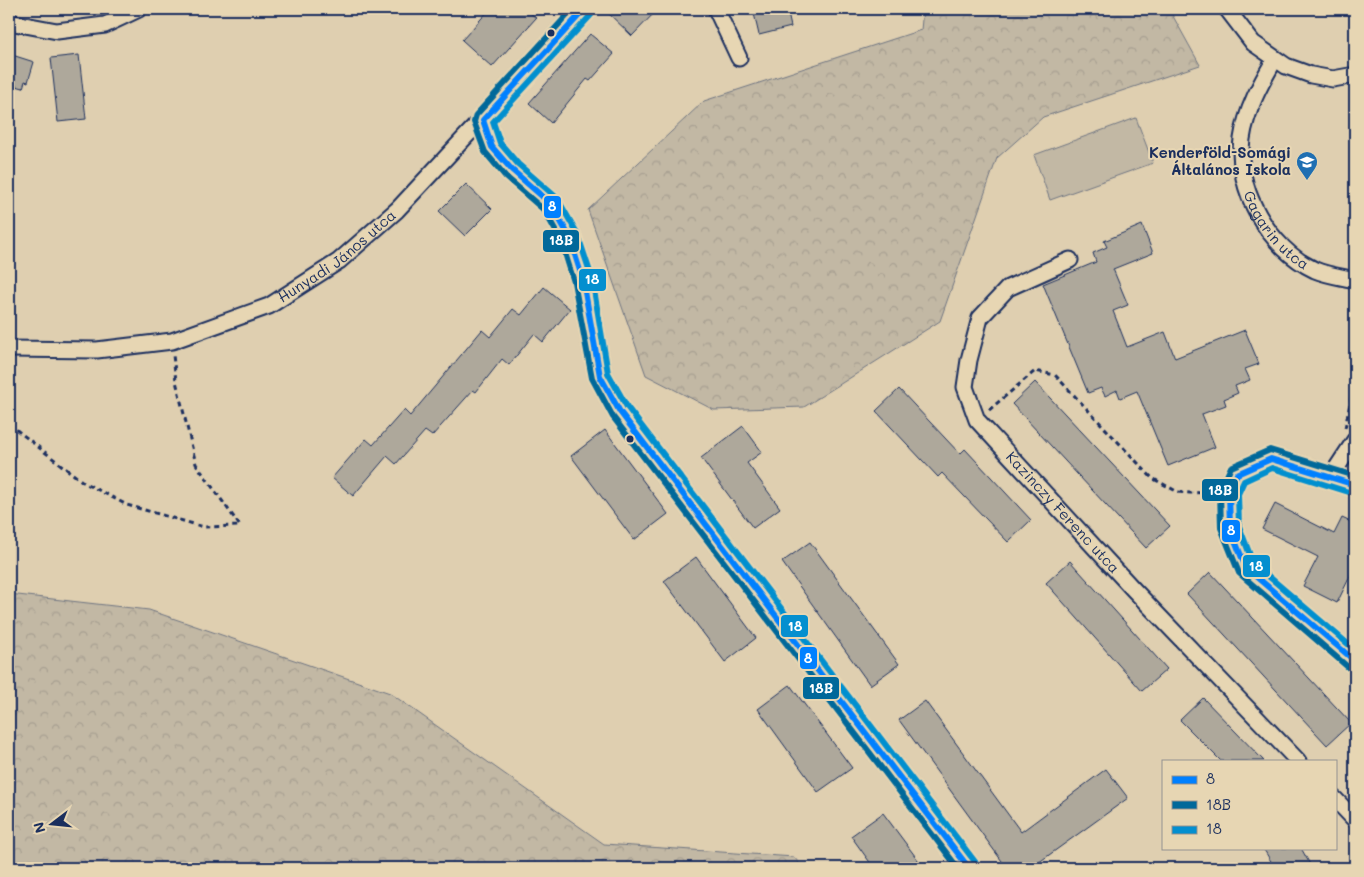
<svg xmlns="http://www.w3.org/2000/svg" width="1364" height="877" font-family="Mali,sans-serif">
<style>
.grass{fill:#c2b8a4;stroke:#6e7481}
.forest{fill:url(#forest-crowns);stroke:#6e7481}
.building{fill:#aea89b;stroke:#1b2f5e}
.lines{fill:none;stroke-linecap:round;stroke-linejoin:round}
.minor-casing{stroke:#1b2f5e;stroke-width:19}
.path{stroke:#1b2f5e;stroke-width:3;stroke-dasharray:5 4;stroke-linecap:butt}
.minor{stroke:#e7d6b3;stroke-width:15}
.bus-1-casing{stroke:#e7d6b3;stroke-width:10}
.bus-2-casing{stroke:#e7d6b3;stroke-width:10}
.bus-3-casing{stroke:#e7d6b3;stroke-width:10}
.bus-1{stroke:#0080ff;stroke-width:6}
.bus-2{stroke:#01689a;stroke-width:6}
.bus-3{stroke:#048fcf;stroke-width:6}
.bus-dot{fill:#1b2f5e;stroke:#e7d6b3;stroke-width:2}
.labels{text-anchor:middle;stroke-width:4;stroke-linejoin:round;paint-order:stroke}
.poi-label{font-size:15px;font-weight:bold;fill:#1b2f5e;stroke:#e7d6b3;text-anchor:end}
.street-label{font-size:15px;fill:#1b2f5e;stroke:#e7d6b3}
.line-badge{stroke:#e7d6b3;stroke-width:2}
.badge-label{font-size:14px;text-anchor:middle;font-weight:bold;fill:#fff}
</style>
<defs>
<pattern id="forest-crowns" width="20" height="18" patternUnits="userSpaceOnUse" patternTransform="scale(1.25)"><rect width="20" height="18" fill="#c2b8a4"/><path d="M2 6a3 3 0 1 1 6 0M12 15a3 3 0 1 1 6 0" fill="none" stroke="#a69e90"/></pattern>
</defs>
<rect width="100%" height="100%" fill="#dfcfb0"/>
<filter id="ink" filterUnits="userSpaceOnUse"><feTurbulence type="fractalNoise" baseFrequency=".02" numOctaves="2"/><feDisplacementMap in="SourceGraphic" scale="10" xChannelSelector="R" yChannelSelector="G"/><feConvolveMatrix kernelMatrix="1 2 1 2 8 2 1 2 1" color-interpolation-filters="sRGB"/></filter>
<g filter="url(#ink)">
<path class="grass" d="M1136 118 1153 163 1050 200 1034 155Z"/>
<path class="forest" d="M923 9H1169L1200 65 1043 117 997 158 940 321 804 407 714 410 646 375 588 210 704 101 921 30Z
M9 594 149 610 390 693 604 844 794 857 803 868H9Z"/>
<path class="building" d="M490 9H526L536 18 492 67 462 40Z
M604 9H658L632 36Z
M753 9H787L791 27 759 35Z
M590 34 614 54 590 81 587 79 551 123 529 103Z
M9 54 34 62 28 82 25 81 23 88 9 84Z
M79 55 86 119 58 122 51 58Z
M466 184 492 209 465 236 439 211Z
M1142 225 1153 253 1113 269 1128 305 1113 311 1127 347 1165 332 1175 358 1245 330 1259 364 1245 369 1250 380 1235 386 1238 393 1224 399 1226 405 1202 414 1215 447 1168 466 1137 391 1120 398 1117 390 1105 396 1101 388 1088 393 1043 284 1096 262 1093 253 1107 247 1104 241Z
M544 287 570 309 543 342 534 334 509 365 502 359 476 392 473 390 432 436 425 431 396 464 387 456 353 496 332 478 366 439 373 445 404 410 410 416 482 330 490 337 513 309 521 315Z
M1035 382 1170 526 1146 548 1012 404Z
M899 389 960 454 965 449 1031 520 1008 542 942 473 938 477 876 411Z
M743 426 762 452 747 463 780 508 753 528 701 458Z
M605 430 668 514 634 540 571 456Z
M1275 504 1334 534 1342 518 1355 524V566L1337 603 1303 586 1318 557 1262 529Z
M810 542 899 664 870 685 782 562Z
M696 557 756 638 725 662 664 581Z
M1070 561 1167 669 1142 691 1046 583Z
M1210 572 1351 723 1327 745 1187 594Z
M790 685 852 768 818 792 758 709Z
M1203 698 1264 761H1221L1180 720Z
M925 701 1021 832 1106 769 1128 798 1031 868H1007L899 720Z
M883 813 924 868H874L851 836Z
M1263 848H1301L1312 868H1275Z"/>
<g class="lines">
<g class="minor-casing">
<g id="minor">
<path d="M716 9 739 58"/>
<path d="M1227 9 1253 43 1286 66 1311 75 1333 79 1355 75"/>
<path d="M9 22 57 31 105 25 139 9"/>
<path id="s1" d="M1275 59C1261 83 1246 110 1242 139 1235 189 1269 249 1315 270 1327 275 1342 277 1355 280"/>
<path d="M483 120 492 147 512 170 551 204 569 236 583 280 600 376 620 412 969 868"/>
<path id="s2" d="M1070 260 1008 288 980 318 969 360 965 387 977 420 1134 590 1298 761"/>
<path id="s3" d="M9 349 97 350 172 341 269 306 339 261 397 210 585 9"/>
<path d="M1330 478 1355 440"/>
<path d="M1355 485 1271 459 1237 474 1229 492 1230 528 1246 568 1355 661"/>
<path d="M1335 799 1355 820"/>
</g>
</g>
<path class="path" d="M989 410 1035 371 1055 375 1152 478 1178 492 1190 493 1215 492
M9 424 83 482 127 505 204 527 240 526 196 464 176 381 173 355
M1345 428 1355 379"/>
<use href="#minor" class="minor"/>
<g class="bus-1-casing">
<path id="bus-1" d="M585 9 483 120 492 147 512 170 551 204 569 236 583 280 600 376 620 412 969 868
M1355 485 1271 459 1237 474 1229 492 1230 528 1246 568 1355 661"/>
</g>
<g class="bus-2-casing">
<path id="bus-2" d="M573 9 476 115 474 122 485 152 506 177 544 210 561 240 574 282 592 378 613 417 958 868
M1349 668 1239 573 1221 528 1220 491 1231 467 1270 450 1355 476"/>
</g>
<g class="bus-3-casing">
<path id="bus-3" d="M591 15 493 122 500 143 518 164 557 198 577 233 592 278 608 373 627 407 976 863
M1352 493 1272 468 1244 481 1238 494 1239 526 1253 563 1355 650"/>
</g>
<use href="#bus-1" class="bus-1"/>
<use href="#bus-2" class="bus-2"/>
<use href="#bus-3" class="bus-3"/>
</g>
</g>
<defs>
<g id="school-pin" transform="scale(1.125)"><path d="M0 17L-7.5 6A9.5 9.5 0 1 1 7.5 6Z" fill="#1f6fb2" stroke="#e7d6b3"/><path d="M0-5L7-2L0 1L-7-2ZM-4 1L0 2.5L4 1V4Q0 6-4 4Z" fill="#fff"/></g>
</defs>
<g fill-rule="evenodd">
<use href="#school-pin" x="1307" y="162"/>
</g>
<g class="bus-dot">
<circle cx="551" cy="33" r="4.5"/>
<circle cx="630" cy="439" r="4.5"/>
</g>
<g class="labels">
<g class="poi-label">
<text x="1291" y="158">Kenderföld-Somági<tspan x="1291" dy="17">Általános Iskola</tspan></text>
</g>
<g class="street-label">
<text dy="5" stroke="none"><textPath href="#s1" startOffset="189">Gagarin utca</textPath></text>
<text dy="5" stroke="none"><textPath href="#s3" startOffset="351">Hunyadi János utca</textPath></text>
<text dy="5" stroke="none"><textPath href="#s2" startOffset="341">Kazinczy Ferenc utca</textPath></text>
</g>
</g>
<g class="line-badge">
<rect x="543" y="195" width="19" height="24" rx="5" fill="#0080ff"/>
<rect x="542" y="229" width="38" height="24" rx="5" fill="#01689a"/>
<rect x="578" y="268" width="29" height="24" rx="5" fill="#048fcf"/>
<rect x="1201" y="478" width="38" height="24" rx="5" fill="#01689a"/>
<rect x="1221" y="519" width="20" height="24" rx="5" fill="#0080ff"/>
<rect x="1242" y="554" width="29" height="24" rx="5" fill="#048fcf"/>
<rect x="780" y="614" width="29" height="24" rx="5" fill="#048fcf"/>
<rect x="799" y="646" width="19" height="24" rx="5" fill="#0080ff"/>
<rect x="802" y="676" width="38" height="24" rx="5" fill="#01689a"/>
</g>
<g class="badge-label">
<text x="552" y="211">8</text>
<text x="561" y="245">18B</text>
<text x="592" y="284">18</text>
<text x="1220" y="495">18B</text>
<text x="1231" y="535">8</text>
<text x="1256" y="571">18</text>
<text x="795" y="631">18</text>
<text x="808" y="663">8</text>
<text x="821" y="693">18B</text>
</g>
<rect width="1364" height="877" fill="none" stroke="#e7d6b3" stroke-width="30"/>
<rect x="15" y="15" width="1334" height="847" fill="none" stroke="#1b2f5e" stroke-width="2" filter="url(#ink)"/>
<rect x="1162" y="760" width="175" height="90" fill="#e7d6b3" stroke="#959391"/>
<rect x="1172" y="776" width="25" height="8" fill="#0080ff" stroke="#959391"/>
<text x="1206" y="784" font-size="15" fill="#1b2f5e">8</text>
<rect x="1172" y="801" width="25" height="8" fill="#01689a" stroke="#959391"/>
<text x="1206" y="810" font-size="15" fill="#1b2f5e">18B</text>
<rect x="1172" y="826" width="25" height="8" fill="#048fcf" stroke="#959391"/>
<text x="1206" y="834" font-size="15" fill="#1b2f5e">18</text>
<g transform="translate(52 824) rotate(254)" stroke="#e7d6b3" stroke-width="4" paint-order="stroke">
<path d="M0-4L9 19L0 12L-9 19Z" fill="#1b2f5e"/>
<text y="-8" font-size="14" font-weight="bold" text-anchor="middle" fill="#1b2f5e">N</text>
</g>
</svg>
